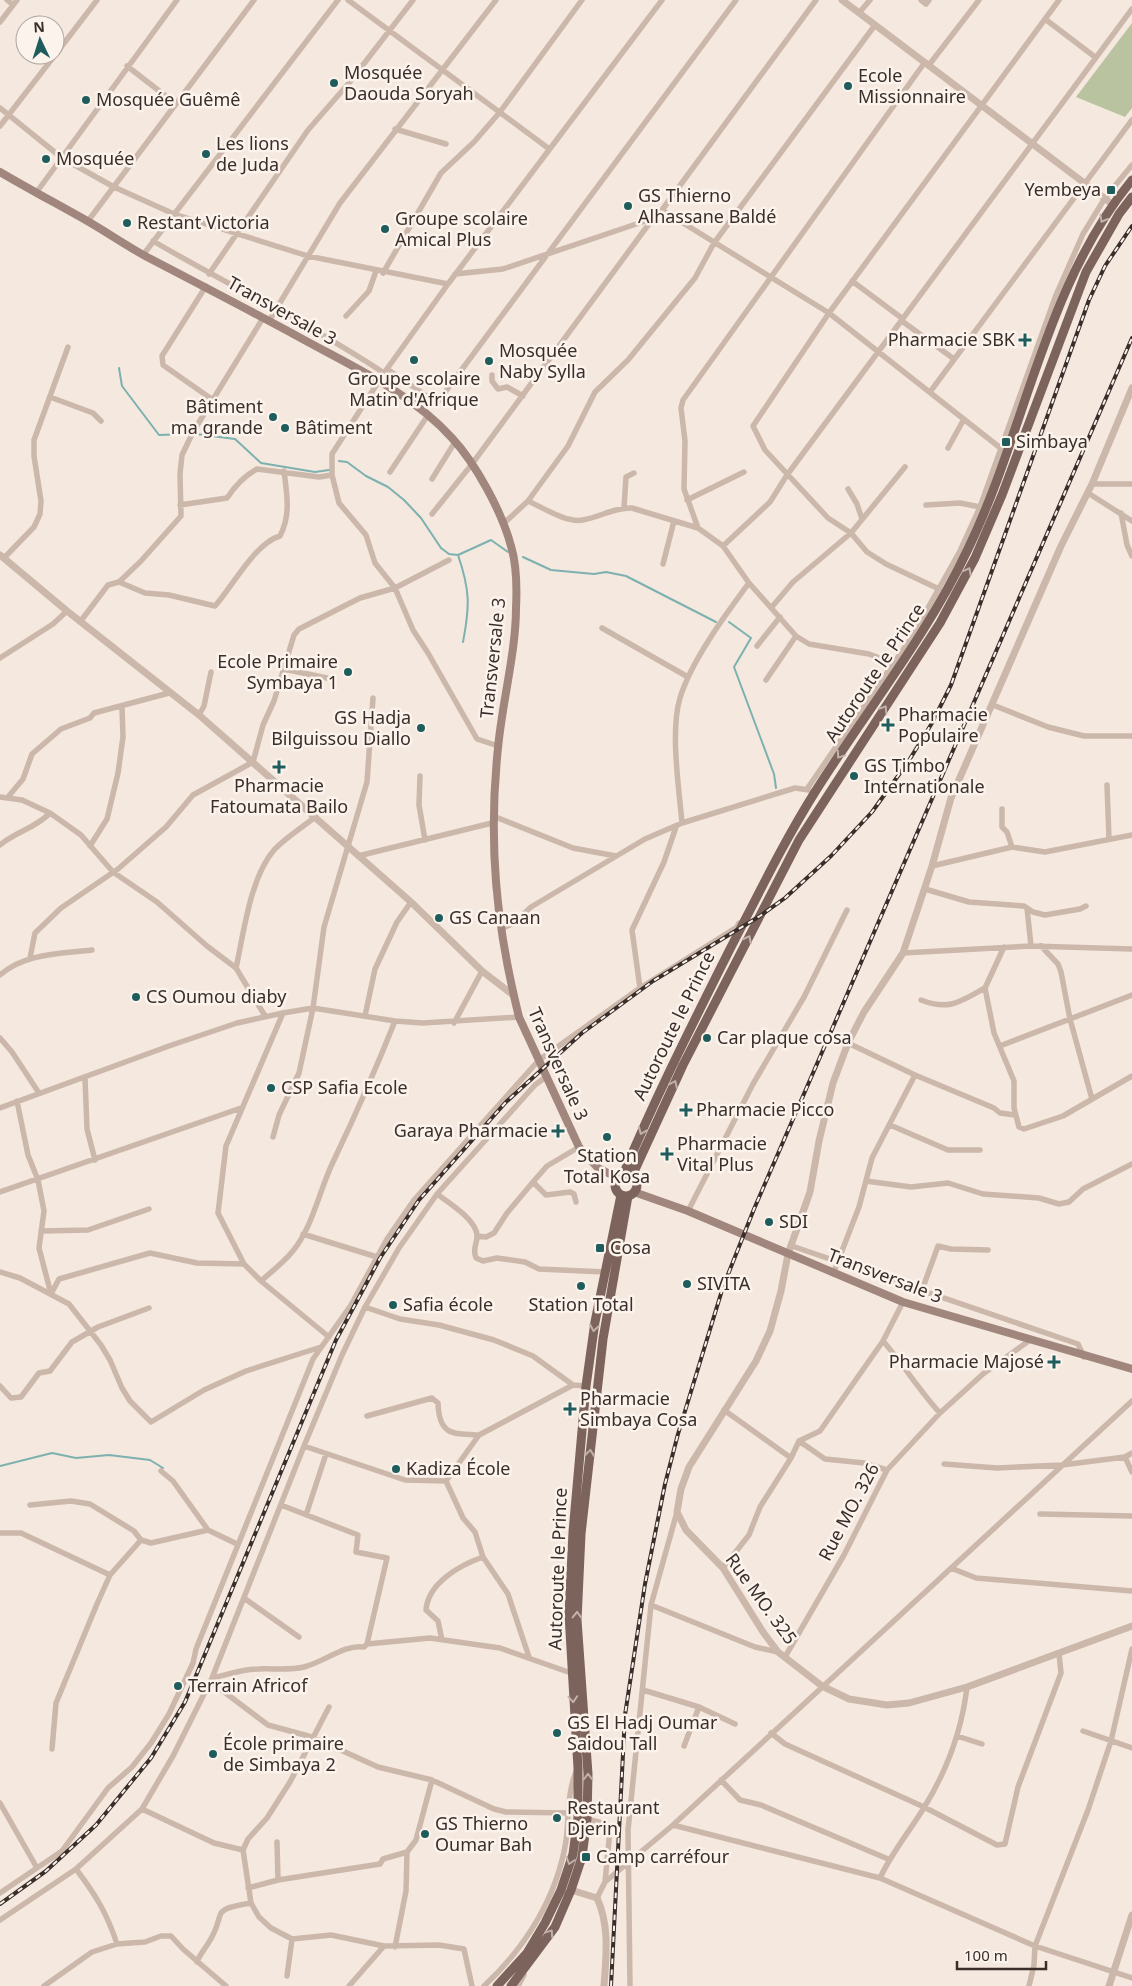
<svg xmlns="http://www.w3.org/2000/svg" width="1132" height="1986" font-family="'Noto Sans',sans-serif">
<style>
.green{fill:#bac39f}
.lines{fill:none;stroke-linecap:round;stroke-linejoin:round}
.stream{stroke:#7db1af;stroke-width:2}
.minor{stroke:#ccb7ab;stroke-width:5.5}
.tertiary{stroke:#ccb7ab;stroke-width:7}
.secondary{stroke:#a0867c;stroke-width:8}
.primary{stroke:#7c635b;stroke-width:9}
.rail-casing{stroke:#3a2e2a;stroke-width:4}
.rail{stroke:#fbf3ec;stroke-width:2;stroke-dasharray:5.5;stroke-linecap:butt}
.oneway{stroke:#c2b2ab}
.poi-dot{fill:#1e5d5c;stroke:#fbf3ec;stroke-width:2}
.labels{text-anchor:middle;stroke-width:5;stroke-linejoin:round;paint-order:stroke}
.poi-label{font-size:18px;fill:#3a2e2a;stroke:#fbf3ec;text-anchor:start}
.street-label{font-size:18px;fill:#3a2e2a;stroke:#fbf3ec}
</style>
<rect width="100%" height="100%" fill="#f4e8df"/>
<path class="green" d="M1132 23V108L1125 117 1076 97Z"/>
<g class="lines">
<path class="stream" d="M119 368 122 386 159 435 188 434
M196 434 235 439 261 463 315 472 329 470
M339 461 347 462 366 476 388 487 404 500 421 518 441 548 449 554 458 555 491 540 508 552
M458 555C470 590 470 606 463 642
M523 557 551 570 594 574 606 572 626 576 716 622
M729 622 751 638 734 667 774 774 776 788
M0 1466 52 1453 76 1458 109 1455 150 1460 163 1468"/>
<path class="minor" d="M7 0 13 5
M348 0 548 148
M921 0 926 4 929 0
M859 13 870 0
M1045 19 1095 57
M0 22 17 0
M55 55 97 0
M929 65 979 0
M127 66 176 104
M0 108 62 158 114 187 174 214 308 256 448 284
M0 126 55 55
M395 129 446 144
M36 193 177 0
M662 210 829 313 1003 450
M88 221 254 0
M153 241C230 286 310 324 384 373
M143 255 338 0
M383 273 441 173 474 142 500 112 582 0
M209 274 308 130 349 83 413 0
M455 274 503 269 654 218
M852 281 903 319
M206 286 162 356 163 365 213 400
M346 316 369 291 376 271
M269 321 340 203 496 0
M902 321 954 359
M387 369 437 403 736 0
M492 375V381L498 389 507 387 523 396
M930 392 1132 120
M50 397 93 413 101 421
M948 448 964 419
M390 472 428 415
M432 479 455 442
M1092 484H1132
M848 489 857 504 862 519
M1088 493 1132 521
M687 500 744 472
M528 501C544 508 566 523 583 520 600 517 615 507 632 508L698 528 723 546 749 583 796 636 809 644 869 654 893 663
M180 505 227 498C235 486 244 476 257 469L319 477 332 475
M926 505 960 503 980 507
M624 508 626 477 634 473
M1121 513 1127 545 1132 556
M432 514 472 464 654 217 662 210 816 0
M503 524 528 501 568 446 595 392 628 360 695 278 714 243 875 25
M698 528 684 489 685 441 681 408 683 400 925 62
M723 546 770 502 787 475 1132 9
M4 558 34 527 40 514 41 501 34 456V440L68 347
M663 564 674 521
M119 582 145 593 169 595 215 606C232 587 255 543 280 536 291 515 287 495 284 471
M939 589 886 564 867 552 851 533 828 518 765 450 753 426 829 313 1059 0
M771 608 793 582 851 533 905 467
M80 622 108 585 119 582 141 561 181 516 180 474 182 455 193 432 263 318
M602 628 688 677
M757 646 780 617
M0 658 53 624 67 611
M284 669 327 678
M766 680 796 636
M993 705 1048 727 1084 736H1132
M199 715 204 706 211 672
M498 746 477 739 428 653 413 630 395 588 375 563 366 535 339 503 332 475V454L384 373 448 284 662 0
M420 776 419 805 425 840
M1107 785 1109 839
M807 789 911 638 960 551 980 507 1056 295 1083 234 1105 198 1132 165
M0 797 22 800 50 813 81 835 113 872 157 902 207 946 236 968 265 1016
M8 797 23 779 32 754 61 729 90 718 94 713 169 693
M1002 809V827L1007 832 1012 847
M493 816 573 848 616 856
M682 823C679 788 670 731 680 698 691 661 726 614 749 583
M0 845C15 832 36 828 50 813
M90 846 107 819 118 773 123 737 122 707
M358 856 492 823
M932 866 1012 847 1045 852 1132 835
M925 889 969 902 1024 906 1033 912 1045 915 1080 909 1086 906
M1027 908 1031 946
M501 929 514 923 531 907 645 839 682 823 795 788 809 790
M1041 946 1058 964 1061 972 1070 1019 1092 1099
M1004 947 985 988 994 1033 1014 1081V1108L1019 1127 1024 1129 1063 1116 1132 1076
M903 953 1031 946 1132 949
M30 958 35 933 61 908 118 869 166 827 193 795 253 762 263 725 274 701 294 635 299 629 360 598 395 588 449 560
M236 968C244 932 250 878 274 850 285 838 301 828 314 818
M0 975C25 953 60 954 92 950
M640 988 632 930 664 862 676 827
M921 1000C949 1011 960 1002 985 988
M283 1013 226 1146 218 1213 244 1264 261 1281 329 1337
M365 1016 375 969 397 922 411 902
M454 1023 482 971
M0 1038 12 1052 39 1093
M1000 1046 1132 995
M915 1075 994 1108 1000 1113 1015 1115
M85 1078 87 1129 95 1160
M17 1101 28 1155 38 1180 44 1211 39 1248 51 1294
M0 1108 169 1046 237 1023 283 1013 313 1008 395 1021 423 1023 519 1017
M890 1125 948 1150H980
M273 1137 279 1115 299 1073 313 1008 324 927 367 782 373 698
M866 1181 911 1187 948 1183 983 1194 1039 1198 1059 1204 1069 1202 1083 1189 1132 1164
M0 1192 241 1108
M437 1194C448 1202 477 1220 477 1236 477 1245 472 1249 476 1258L483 1261 497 1258 525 1262 539 1269 605 1272
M576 1202 574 1194 570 1192 546 1195 533 1182 547 1166 579 1147
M688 1211 753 1084 804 997 847 910
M41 1231 88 1230 149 1209
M303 1234 377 1257
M477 1236 486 1237 494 1233 507 1213 533 1182
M792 1246 1078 1344 1084 1357
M0 1272 20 1278 69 1304 101 1345 110 1360 122 1388 130 1401 151 1422 204 1390 246 1371 321 1347
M833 1274 859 1207 872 1158 915 1075 848 1043
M261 1281C271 1272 283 1263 292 1252 313 1227 319 1191 333 1162 355 1116 376 1069 395 1021
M922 1290 938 1246 951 1249 988 1250
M51 1294 59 1279 150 1253 197 1263 244 1264
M903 1302 883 1341C903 1364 919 1390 940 1413
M365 1307 400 1319 439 1325 494 1340 533 1356 573 1385
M0 1386 11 1398 21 1397 39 1373 50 1371 72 1342 98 1327 149 1308
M724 1410 791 1458 799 1441 820 1431 883 1341
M367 1416 432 1398 438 1403C439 1435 452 1434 479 1435
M799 1441 825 1459 864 1463 887 1470
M304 1446 405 1480 446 1481
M1125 1457 1132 1472
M944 1464 997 1468 1062 1465 1125 1457 1132 1453
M161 1471 173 1481 208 1530 237 1544
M30 1505 71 1501 90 1504 134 1531 141 1540
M281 1505 358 1535 356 1552 387 1558 367 1644 430 1638 500 1648 571 1673
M1040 1514 1132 1516
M306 1515 326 1454
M0 1533H21L110 1575
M723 1568 749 1535 760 1507 791 1458
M951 1568 976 1578 1132 1591
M244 1598 299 1637
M651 1605 755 1647 778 1652
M442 1640 438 1621 426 1610C428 1583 460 1565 483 1557
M529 1657 508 1594 483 1557 475 1532 463 1518 446 1481 479 1435 573 1385 586 1386
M785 1657 844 1555 887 1470 940 1413 983 1374 1030 1340
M212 1678C227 1675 243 1669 258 1669 273 1668 288 1671 304 1667 324 1662 345 1644 364 1647L367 1644
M211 1682 268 1725 312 1737 378 1767 432 1780 494 1809 506 1812 570 1813
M967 1687C962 1729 947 1770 925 1806 910 1831 892 1852 880 1878L1035 1946 1132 1978
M643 1690 699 1707 735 1724
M329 1707 290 1782 267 1818 248 1839 243 1850 251 1903 259 1917 271 1928 292 1939 331 1935 384 1946 439 1945 464 1949 472 1986
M1083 1731 1132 1748
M771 1733 785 1744 924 1807 997 1845 1005 1844 1018 1787 1061 1673 1059 1653
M957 1736 982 1744
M684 1746 699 1707
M52 1749 56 1703 97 1604 110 1575 141 1540 151 1543 208 1530
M721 1780 740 1800 761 1805 888 1859
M0 1803 37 1868
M142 1809 214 1843 243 1850
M587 1819 606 1824 610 1830 605 1882
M673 1825 880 1878
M277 1842 278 1880
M76 1869C95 1894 107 1913 117 1944L145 1942 161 1936H171L183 1949 226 1986
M248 1888 278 1880 380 1864 383 1859 407 1852
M0 1893 62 1851 108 1788 132 1767 151 1743 169 1714 193 1663 196 1649 313 1359 351 1305 387 1239 414 1200 539 1060 640 988 737 927 739 923
M597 1898 605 1882 673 1825 1132 1401
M0 1920 76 1869 142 1809 173 1756 212 1678 304 1446 342 1355 365 1307 399 1248 437 1194 535 1085 547 1076
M395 1947 406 1891 407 1852 416 1840 432 1780
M197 1962C200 1954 205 1949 209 1942 228 1912 207 1910 251 1903
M287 1976 292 1939
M44 1986 92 1952 117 1944
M349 1986 384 1946
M484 1986C526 1947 557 1897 566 1841 569 1818 567 1793 576 1772
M518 1986 524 1975
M630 1986 628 1830 651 1605 677 1512
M1029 1986 1034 1965 1035 1946 1088 1810 1111 1741 1132 1649"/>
<path class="tertiary" d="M842 0 1112 204
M1132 388 1092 484 1061 546 951 798 932 866 903 953 864 1012 848 1043 833 1083 819 1141 810 1192 788 1254 781 1291 770 1331 756 1361 689 1467 681 1489 677 1512 686 1530 723 1568 763 1632 778 1652 822 1686 849 1699 887 1705 909 1703 967 1687 1132 1626
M0 555 67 611 199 715 411 902 482 971 513 995
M571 1890 597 1898C610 1926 606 1957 604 1986
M1109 1986 1132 1915"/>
<path class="secondary" d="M0 172C29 189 59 205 89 222 108 233 127 246 147 257 197 283 247 309 297 336 349 365 411 392 452 438 476 464 502 512 511 546 517 566 517 588 516 608 516 652 502 703 498 748 488 842 496 925 519 1017L579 1147 598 1168 618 1178
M634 1192 688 1211 903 1302 1132 1369"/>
<path class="primary" d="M615 1185a11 11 0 1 1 22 0a11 11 0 1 1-22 0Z
M623 1175C655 1098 692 1025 729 951 757 897 783 843 815 792 866 711 927 636 968 549 1026 429 1045 285 1132 180
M632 1176 683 1065 799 840 940 623 975 558 1002 495 1086 272 1119 214 1132 197
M497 1986 527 1953 545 1923 561 1890 573 1854 578 1817V1768L569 1614 573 1532 586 1386 595 1322 621 1195
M511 1986 555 1927 571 1890 582 1857 587 1819 588 1774 577 1620 581 1534 603 1339 628 1196"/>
<g class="rail-casing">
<path id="rail" d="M0 1904 46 1871 96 1825 151 1758 185 1702 336 1340 380 1258 419 1200 506 1102 582 1033 653 981 760 916 785 898 831 856 872 812 908 762 932 723 951 685 1089 300 1105 266 1132 226
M611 1986 625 1715 645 1584 665 1484 678 1434 723 1287 754 1209 1132 338"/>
</g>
<use href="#rail" class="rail"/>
</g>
<defs><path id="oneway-chevron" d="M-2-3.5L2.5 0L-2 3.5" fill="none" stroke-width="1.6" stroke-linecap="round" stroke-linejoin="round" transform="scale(1.25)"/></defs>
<g class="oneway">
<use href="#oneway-chevron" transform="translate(1103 219) rotate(120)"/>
<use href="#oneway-chevron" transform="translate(968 571) rotate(-62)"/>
<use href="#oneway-chevron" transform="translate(884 709) rotate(-57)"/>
<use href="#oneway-chevron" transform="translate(840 755) rotate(124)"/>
<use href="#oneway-chevron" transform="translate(748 939) rotate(-63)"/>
<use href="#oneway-chevron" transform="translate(674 1084) rotate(-65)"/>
<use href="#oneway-chevron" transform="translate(642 1131) rotate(113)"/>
<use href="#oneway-chevron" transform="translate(594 1328) rotate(99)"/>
<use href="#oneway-chevron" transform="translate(590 1453) rotate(-83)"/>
<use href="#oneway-chevron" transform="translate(577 1615) rotate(-89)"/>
<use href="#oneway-chevron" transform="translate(573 1699) rotate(86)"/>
<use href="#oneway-chevron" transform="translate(588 1777) rotate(-90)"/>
<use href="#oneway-chevron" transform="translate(570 1861) rotate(108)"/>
<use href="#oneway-chevron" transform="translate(550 1933) rotate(-56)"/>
</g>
<g class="poi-dot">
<circle cx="334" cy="83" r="5"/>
<circle cx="848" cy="86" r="5"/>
<circle cx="86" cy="100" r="5"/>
<circle cx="206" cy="154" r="5"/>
<circle cx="46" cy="159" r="5"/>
<rect x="1106" y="185" width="10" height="10" rx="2.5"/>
<circle cx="628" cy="206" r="5"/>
<circle cx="127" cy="223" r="5"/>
<circle cx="385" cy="229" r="5"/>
<path d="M1022.5 332.5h5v5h5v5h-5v5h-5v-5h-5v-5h5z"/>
<circle cx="414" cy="360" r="5"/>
<circle cx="489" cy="361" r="5"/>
<circle cx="273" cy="417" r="5"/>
<circle cx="285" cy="428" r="5"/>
<rect x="1001" y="437" width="10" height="10" rx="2.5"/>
<circle cx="348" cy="672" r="5"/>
<path d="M885.5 717.5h5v5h5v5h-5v5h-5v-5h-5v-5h5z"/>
<circle cx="421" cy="728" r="5"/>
<path d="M276.5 759.5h5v5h5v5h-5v5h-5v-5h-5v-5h5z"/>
<circle cx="854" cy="776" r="5"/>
<circle cx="439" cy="918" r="5"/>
<circle cx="136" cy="997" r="5"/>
<circle cx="707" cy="1038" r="5"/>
<circle cx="271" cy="1088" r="5"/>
<path d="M683.5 1102.5h5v5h5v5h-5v5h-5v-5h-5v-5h5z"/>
<path d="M555.5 1123.5h5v5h5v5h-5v5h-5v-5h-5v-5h5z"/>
<circle cx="607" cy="1137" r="5"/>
<path d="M664.5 1146.5h5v5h5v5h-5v5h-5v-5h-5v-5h5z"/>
<circle cx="769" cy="1222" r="5"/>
<rect x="595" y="1243" width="10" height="10" rx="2.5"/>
<circle cx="687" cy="1284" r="5"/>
<circle cx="581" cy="1286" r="5"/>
<circle cx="393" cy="1305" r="5"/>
<path d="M1051.5 1354.5h5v5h5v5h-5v5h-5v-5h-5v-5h5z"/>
<path d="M567.5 1401.5h5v5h5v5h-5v5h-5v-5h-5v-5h5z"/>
<circle cx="396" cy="1469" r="5"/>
<circle cx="178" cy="1686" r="5"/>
<circle cx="557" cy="1733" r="5"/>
<circle cx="213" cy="1754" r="5"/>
<circle cx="557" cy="1818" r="5"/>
<circle cx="425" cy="1834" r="5"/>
<rect x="581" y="1852" width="10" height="10" rx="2.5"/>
</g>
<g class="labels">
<g class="poi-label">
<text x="344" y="79">Mosquée<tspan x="344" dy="21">Daouda Soryah</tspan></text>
<text x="858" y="82">Ecole<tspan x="858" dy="21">Missionnaire</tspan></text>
<text x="96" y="106">Mosquée Guêmê</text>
<text x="216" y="150">Les lions<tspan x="216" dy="21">de Juda</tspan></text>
<text x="56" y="165">Mosquée</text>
<text x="1101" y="196" text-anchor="end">Yembeya</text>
<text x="638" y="202">GS Thierno<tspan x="638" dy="21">Alhassane Baldé</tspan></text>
<text x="395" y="225">Groupe scolaire<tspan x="395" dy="21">Amical Plus</tspan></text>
<text x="137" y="229">Restant Victoria</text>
<text x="1015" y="346" text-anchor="end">Pharmacie SBK</text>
<text x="499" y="357">Mosquée<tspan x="499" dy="21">Naby Sylla</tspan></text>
<text x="414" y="385" text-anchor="middle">Groupe scolaire<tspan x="414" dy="21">Matin d'Afrique</tspan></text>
<text x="263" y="413" text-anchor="end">Bâtiment<tspan x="263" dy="21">ma grande</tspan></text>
<text x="295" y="434">Bâtiment</text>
<text x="1016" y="448">Simbaya</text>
<text x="338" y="668" text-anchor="end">Ecole Primaire<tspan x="338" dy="21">Symbaya 1</tspan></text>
<text x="898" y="721">Pharmacie<tspan x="898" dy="21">Populaire</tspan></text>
<text x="411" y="724" text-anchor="end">GS Hadja<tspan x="411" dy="21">Bilguissou Diallo</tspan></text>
<text x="864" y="772">GS Timbo<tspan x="864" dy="21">Internationale</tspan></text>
<text x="279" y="792" text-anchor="middle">Pharmacie<tspan x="279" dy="21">Fatoumata Bailo</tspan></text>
<text x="449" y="924">GS Canaan</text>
<text x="146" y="1003">CS Oumou diaby</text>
<text x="717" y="1044">Car plaque cosa</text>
<text x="281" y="1094">CSP Safia Ecole</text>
<text x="696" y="1116">Pharmacie Picco</text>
<text x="548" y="1137" text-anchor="end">Garaya Pharmacie</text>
<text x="677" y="1150">Pharmacie<tspan x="677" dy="21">Vital Plus</tspan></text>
<text x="607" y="1162" text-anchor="middle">Station<tspan x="607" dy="21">Total Kosa</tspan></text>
<text x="779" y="1228">SDI</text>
<text x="610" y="1254">Cosa</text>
<text x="697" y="1290">SIVITA</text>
<text x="403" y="1311">Safia école</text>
<text x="581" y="1311" text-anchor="middle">Station Total</text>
<text x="1044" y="1368" text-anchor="end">Pharmacie Majosé</text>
<text x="580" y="1405">Pharmacie<tspan x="580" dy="21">Simbaya Cosa</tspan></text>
<text x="406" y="1475">Kadiza École</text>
<text x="188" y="1692">Terrain Africof</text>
<text x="567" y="1729">GS El Hadj Oumar<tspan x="567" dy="21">Saidou Tall</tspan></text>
<text x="223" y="1750">École primaire<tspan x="223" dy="21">de Simbaya 2</tspan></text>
<text x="567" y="1814">Restaurant<tspan x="567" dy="21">Djerin</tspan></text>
<text x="435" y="1830">GS Thierno<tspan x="435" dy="21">Oumar Bah</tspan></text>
<text x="596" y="1863">Camp carréfour</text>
</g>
<g class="street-label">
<text transform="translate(282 311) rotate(29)" y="6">Transversale 3</text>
<text transform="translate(493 658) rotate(-84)" y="6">Transversale 3</text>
<text transform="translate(875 673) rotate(-56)" y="6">Autoroute le Prince</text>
<text transform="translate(674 1026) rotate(-64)" y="6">Autoroute le Prince</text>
<text transform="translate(558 1064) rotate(66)" y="6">Transversale 3</text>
<text transform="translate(885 1276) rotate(21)" y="6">Transversale 3</text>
<text transform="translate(849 1512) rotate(-62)" y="6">Rue MO. 326</text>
<text transform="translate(558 1569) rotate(-88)" y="6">Autoroute le Prince</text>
<text transform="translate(761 1599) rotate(54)" y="6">Rue MO. 325</text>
</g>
</g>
<g transform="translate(40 40) rotate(356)"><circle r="24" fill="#fbf3ec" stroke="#aea49e"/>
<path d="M0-4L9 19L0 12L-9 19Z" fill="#1e5d5c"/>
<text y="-8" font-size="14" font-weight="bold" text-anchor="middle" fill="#3a2e2a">N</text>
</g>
<path d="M957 1961v8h89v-8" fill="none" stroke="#3a2e2a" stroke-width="2.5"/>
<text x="964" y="1961" font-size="15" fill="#3a2e2a" stroke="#fbf3ec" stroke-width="4" paint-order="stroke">100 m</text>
</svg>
